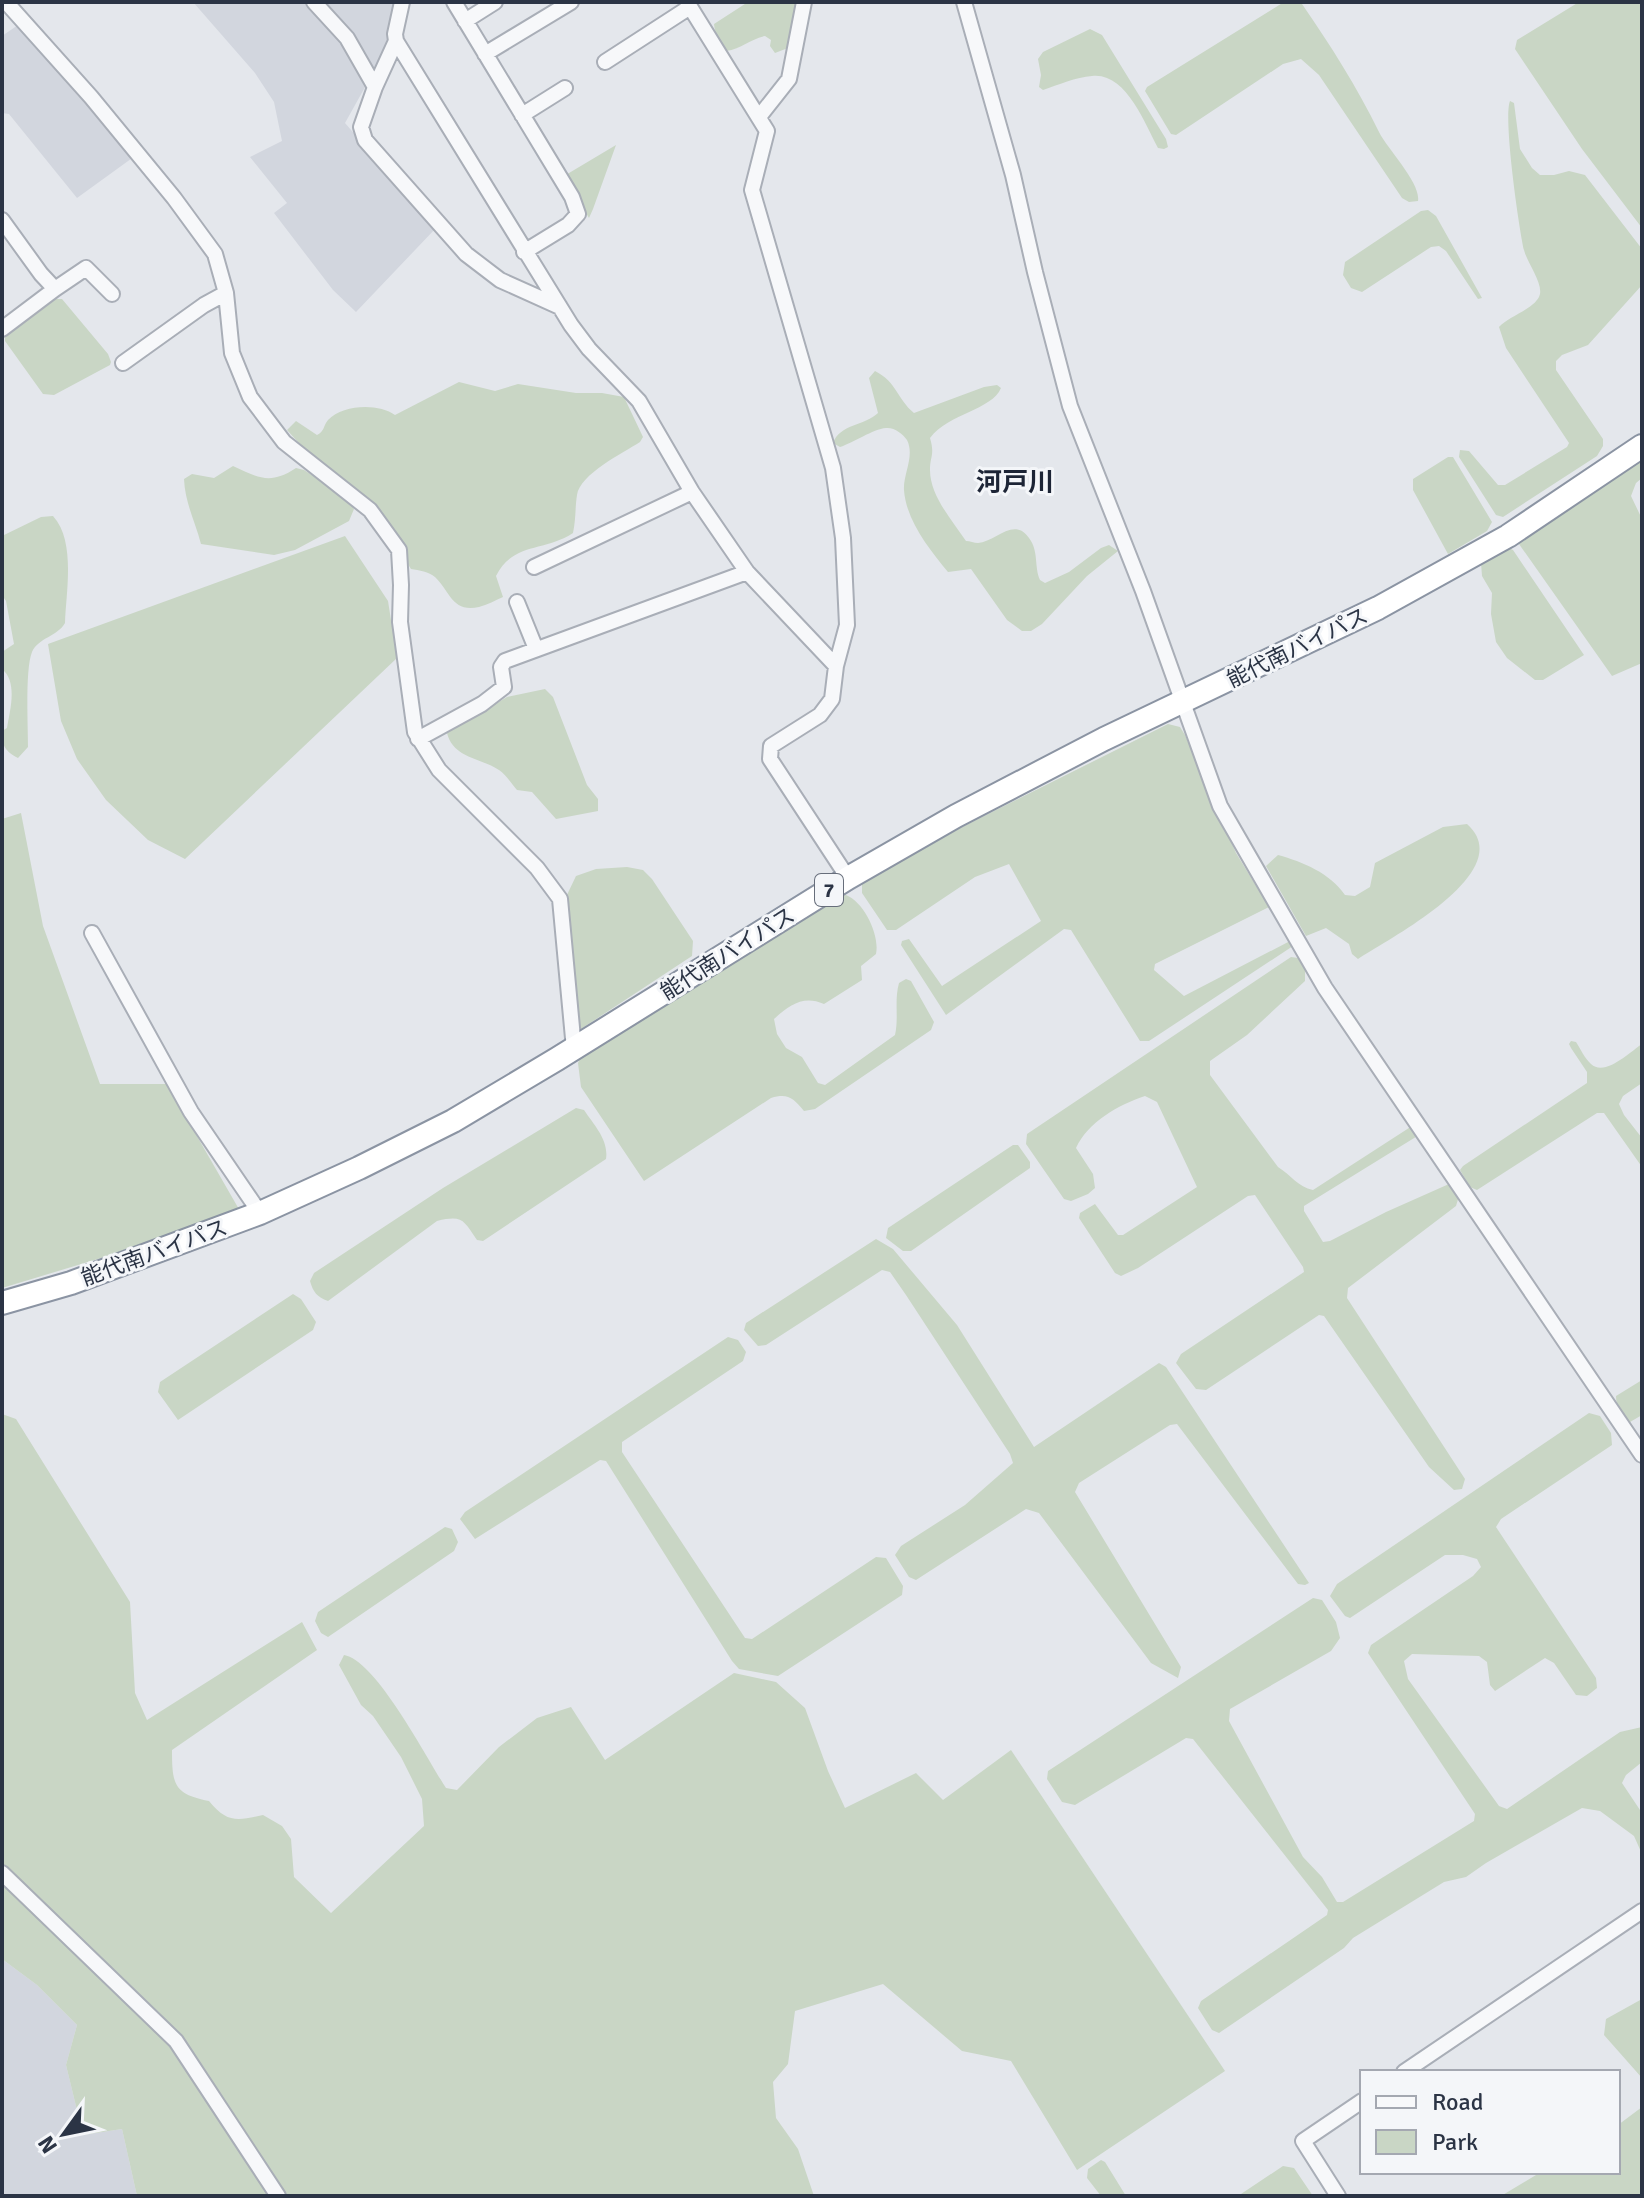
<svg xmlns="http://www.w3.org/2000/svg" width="1644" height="2198" font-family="Signika,'Noto Sans JP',sans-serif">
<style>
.built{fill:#d2d6de}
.green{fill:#c9d6c5}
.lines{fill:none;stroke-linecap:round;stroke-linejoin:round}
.minor-casing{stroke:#a9aeb7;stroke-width:18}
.highway-casing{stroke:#8b94a3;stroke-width:26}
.minor{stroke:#f7f8fa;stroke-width:14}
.highway{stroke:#fff;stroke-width:22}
.labels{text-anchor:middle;stroke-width:6;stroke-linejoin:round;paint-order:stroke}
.shield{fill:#f4f6f9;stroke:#676e7b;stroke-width:2}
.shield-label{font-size:20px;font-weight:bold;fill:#2b3445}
.street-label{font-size:22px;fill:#2b3445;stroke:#f4f6f9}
.quarter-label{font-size:26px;font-weight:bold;fill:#1d2536;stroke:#f4f6f9}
</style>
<rect width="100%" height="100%" fill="#e4e7ec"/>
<path class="built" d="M193 2H309L345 40 344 49 369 80 345 123 436 228 356 312 333 290 274 213 287 203 250 157 282 141 274 102 255 73Z
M319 2H399L377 71 374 73Z
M21 23 135 156 77 198 9 114 2 113V36Z
M2 1959 37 1985 77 2025 66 2065 83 2135 122 2129 137 2196H2Z"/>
<path class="green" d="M748 2H796L792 39 788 48 775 53 770 46 771 40 765 36C750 39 742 49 726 51 719 43 715 34 714 24Z
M1284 2 1302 4C1331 46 1357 87 1379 132 1388 150 1421 183 1418 201L1409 202 1402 198 1319 75 1301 59 1283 64 1176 135 1171 134 1145 91 1147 87Z
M1579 2H1642V228L1582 149 1515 49 1517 40Z
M1090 29 1102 35 1166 139 1168 147 1164 149 1158 148C1145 124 1126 72 1092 76 1076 77 1058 85 1043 90L1039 87 1041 75 1038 59 1043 52Z
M1510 101 1514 103 1520 149 1532 168 1540 175H1554L1569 171 1585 175 1642 249V285L1588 345 1562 355 1556 361V370L1603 439V446L1597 456 1503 517 1496 515 1459 457 1460 450 1469 451 1498 485H1505L1567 447 1569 443 1506 348 1499 327C1509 316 1532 310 1539 297 1545 285 1527 263 1524 250 1519 228 1503 118 1510 101Z
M616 145 593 209 589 218 564 176Z
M1428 210 1436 216 1482 298 1478 299 1446 251 1439 246 1431 247 1362 292 1351 288 1343 275 1345 262 1421 211Z
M56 299H62L108 354 111 362 110 365 54 395 43 394 5 341V337Z
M875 371C897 382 897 399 914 413L984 387 997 385 1001 388C992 410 949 413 930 438 935 455 930 456 930 470 930 496 952 520 966 541 970 541 974 543 978 543 995 542 1014 516 1029 538 1039 551 1034 567 1040 580L1045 583 1069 572 1101 548 1109 545 1118 551 1087 576 1042 624 1031 631H1022L1007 620 971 569 948 572C929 549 906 520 904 490 903 474 915 456 907 440 903 434 894 427 886 428 873 429 853 443 840 447L833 443C840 424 864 426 878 413L869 378Z
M459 382 495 391 518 384 576 393H602L624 397 643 437 640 442C623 453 580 474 577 495 575 508 576 519 573 533 544 552 513 542 496 576L503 597C496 600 487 605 479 607 452 613 450 591 435 577 429 572 419 570 411 569L404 558 287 430 296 421 317 435C325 431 323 426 328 420 343 404 379 403 395 415Z
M1642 455V478L1636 483 1631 496 1642 519V663L1612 676 1519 544 1521 535Z
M1448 457H1453L1492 522 1487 531 1448 554 1413 490V479Z
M233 466C259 478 270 485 296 468L304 470 347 498 354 509 349 521 295 550 274 555 201 544C195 521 185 503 184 479L192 474 214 478Z
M53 516C76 541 66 592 65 623 58 636 38 638 32 652 25 670 28 725 28 747L18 758C5 751 2 746 2 731L7 728C10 710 18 682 2 669V652L14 644 6 601 2 595V536L41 517Z
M345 536 388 601 397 658 185 859 148 840 106 800 77 759 61 721 48 644Z
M1504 545 1513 550 1584 655 1543 680H1535L1507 658 1496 642 1491 614 1492 593 1482 576 1481 563Z
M545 689 553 697 587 785 598 799V811L556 819 532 792 517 790C512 784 506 775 499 770 481 758 453 758 447 733L507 697Z
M1168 724 1180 727 1185 735 1236 853 1269 907 1155 964 1154 970 1184 996 1290 941 1293 946 1149 1041H1140L1071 930 1064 929 946 1015 901 945 902 941 909 939 942 986 1041 921 1009 864 975 877 896 930H887L862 893V883L966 825Z
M21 813 43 926 100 1084H167L240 1211 111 1255 2 1288V819Z
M1467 824C1520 871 1390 938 1358 959L1352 954 1349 944 1326 928 1306 936 1266 866 1278 855C1303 862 1330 873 1345 895L1355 896 1370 887 1375 863 1443 827Z
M627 867 643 870 652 879 693 941 692 956 581 1029 577 1025 566 897 576 876 596 869Z
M846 895C864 902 880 935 876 954L861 966 862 980 824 1004C803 995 790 1005 774 1019L777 1034 786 1048 802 1057 818 1083 825 1085 895 1035C899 1018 894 1001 899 983L906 979 911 981 934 1022 931 1030 815 1109 804 1111C793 1098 788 1093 771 1098L644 1181 581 1087 578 1063 581 1056 835 896Z
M1291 957 1298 958 1305 968V981L1247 1035 1210 1061V1075L1278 1167C1291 1175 1298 1187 1313 1190L1412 1126 1419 1135 1304 1206V1211L1323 1242 1330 1241 1386 1212 1449 1184 1459 1196 1456 1206 1348 1288 1347 1298 1465 1479 1462 1489 1454 1490 1429 1467 1324 1316 1319 1315 1206 1390 1196 1389 1176 1363 1181 1354 1304 1272 1303 1267 1255 1195 1248 1196 1138 1268 1121 1276 1115 1273 1079 1218 1080 1213 1095 1204 1118 1235H1123L1197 1187 1157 1102 1145 1096C1118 1105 1088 1122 1076 1148L1093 1174 1095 1188 1088 1194 1071 1201 1064 1199 1026 1144 1027 1134Z
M1571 1041 1576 1042C1580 1048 1585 1059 1591 1064 1605 1077 1630 1052 1642 1044V1083L1623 1096 1619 1104 1624 1115 1642 1138V1167L1604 1113H1597L1477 1190 1470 1187 1460 1170 1463 1166 1587 1083V1072L1571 1048 1569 1044Z
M576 1108 584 1110C594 1125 609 1140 606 1159L483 1241 477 1240C463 1220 463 1215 437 1221L328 1301C317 1297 313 1292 310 1281L314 1273 443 1188Z
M1013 1145H1018L1030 1162V1168L911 1251H903L886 1238 888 1228Z
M876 1239 893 1249 957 1325 1034 1447 1159 1363 1166 1367 1309 1583 1305 1585 1298 1584 1177 1424 1170 1425 1079 1483 1075 1492 1181 1667 1178 1678 1151 1663 1039 1513 1026 1509 916 1580 909 1577 895 1555 901 1546 965 1505 1013 1463 1010 1454 906 1295 890 1272 882 1270 766 1345 758 1346 744 1330 746 1323Z
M293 1294 301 1299 316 1322 313 1330 178 1420 158 1392 160 1382Z
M728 1337 738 1340 746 1352 743 1361 622 1442V1452L745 1638 752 1639 876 1557 886 1558 903 1586 902 1595 778 1676 739 1669 732 1661 606 1461 600 1460 475 1539 460 1519 465 1512Z
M1642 1380V1415L1630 1422C1621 1416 1616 1407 1616 1396Z
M1589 1413 1600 1416 1611 1433 1612 1445 1501 1519 1496 1527 1596 1678 1597 1688 1587 1696 1576 1695 1554 1663 1545 1658 1495 1691 1490 1685 1487 1662 1479 1656 1412 1654 1404 1661 1408 1679 1499 1806 1507 1809 1620 1732 1642 1727V1762L1626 1775 1622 1783 1642 1813V1854L1634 1836 1600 1811 1582 1808 1486 1863 1466 1877 1444 1882 1353 1938 1344 1948 1219 2033 1212 2030 1198 2008 1201 2001 1327 1915 1328 1910 1193 1739 1186 1738 1075 1805 1062 1802 1047 1779 1048 1771 1313 1598 1322 1600 1336 1622 1340 1638 1331 1651 1230 1709 1229 1721 1303 1857 1322 1877 1337 1902H1343L1474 1821 1475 1814 1368 1653 1371 1645 1473 1576 1481 1567 1477 1559 1463 1555H1445L1350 1618 1345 1616 1330 1596 1337 1584Z
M2 1414 16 1419 130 1602 135 1693 147 1720 302 1622 317 1650 172 1750C172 1785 174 1794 209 1801 227 1823 237 1821 263 1815L282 1826 291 1839 294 1877 331 1913 424 1826 422 1799 401 1757 373 1716 361 1705 339 1665 344 1655C376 1660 427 1759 446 1788L457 1790 499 1747 537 1718 571 1707 605 1760 734 1673 776 1682 805 1708 828 1771 845 1808 916 1773 943 1800 1011 1750 1225 2071 1077 2170 1011 2061 962 2051 883 1984 795 2011 788 2064 773 2082 776 2118 798 2149 814 2196H137L122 2129 83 2135 66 2065 77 2025 37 1985 2 1959Z
M445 1527 452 1529 458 1542 454 1551 328 1637 321 1633 315 1621 318 1612Z
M1642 1999V2078L1604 2035 1606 2019Z
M1642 2107V2196H1501L1541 2172H1618V2125Z
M1101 2160 1105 2162 1126 2196H1101L1087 2178 1088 2169Z
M1283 2166 1294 2168 1313 2196H1238Z"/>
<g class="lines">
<g class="minor-casing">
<path id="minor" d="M6 2 91 97 174 198 215 254 226 293 232 353 250 397 284 442 370 510 399 550 401 585 400 622 415 732 439 770 537 868 560 899 574 1049
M314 2 347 38 375 87
M402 2 395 34 396 41 375 87 361 127 365 140 466 254 500 280 560 307
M454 2 572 197 578 214 568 225 524 252
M687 2 767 131 752 190 833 468 843 538 847 625 836 666 832 699 820 715 771 746 770 759 848 878
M964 2 1013 175 1035 272 1070 406 1143 591 1220 806 1325 988 1642 1455
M465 21 495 2
M396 41 571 325 589 349 639 401 692 492 747 572 836 666
M485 54 571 2
M605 62 690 7
M522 115 565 88
M759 117 789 79 804 2
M2 220 41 274 55 289 2 329
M55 289 86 268 112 294
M123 363 204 305 226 293
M534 567 692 492
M517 602 536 649
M418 739 482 704 504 687 501 667 505 661 747 572
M92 933 191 1112 260 1213
M2 1873 176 2041 278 2196
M1404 2072 1642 1911
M1338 2196 1303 2141 1362 2101"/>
</g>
<g class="highway-casing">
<path id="highway" d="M2 1303 71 1283 260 1213 359 1168 453 1121 557 1059 848 878 956 816 1104 739 1378 608 1508 536 1642 446"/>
</g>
<use href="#minor" class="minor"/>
<use href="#highway" class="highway"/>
</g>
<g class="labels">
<rect class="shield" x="815" y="874" width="28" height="32" rx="6"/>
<g class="shield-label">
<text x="829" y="897">7</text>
</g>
<g class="street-label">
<text transform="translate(1297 647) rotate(-26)" y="8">能代南バイパス</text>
<text transform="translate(727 953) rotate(-32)" y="8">能代南バイパス</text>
<text transform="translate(154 1252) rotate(-20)" y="8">能代南バイパス</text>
</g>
<g class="quarter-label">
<text x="1015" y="491">河戸川</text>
</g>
</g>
<rect width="1644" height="2198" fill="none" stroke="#2b3445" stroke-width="8"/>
<rect x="1360" y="2070" width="260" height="104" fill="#f4f6f9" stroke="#a4a8b1" stroke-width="2"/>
<rect x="1376" y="2096" width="40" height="12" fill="#f7f8fa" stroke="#a4a8b1" stroke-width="2"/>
<text x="1432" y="2110" font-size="24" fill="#2b3445">Road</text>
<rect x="1376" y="2130" width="40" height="24" fill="#c9d6c5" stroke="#a4a8b1" stroke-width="2"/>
<text x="1432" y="2150" font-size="24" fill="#2b3445">Park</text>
<g transform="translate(64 2134) rotate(237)" stroke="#f4f6f9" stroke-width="6" paint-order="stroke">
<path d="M0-6L14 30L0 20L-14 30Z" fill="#2b3445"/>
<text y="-12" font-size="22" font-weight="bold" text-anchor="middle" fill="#2b3445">N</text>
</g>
</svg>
